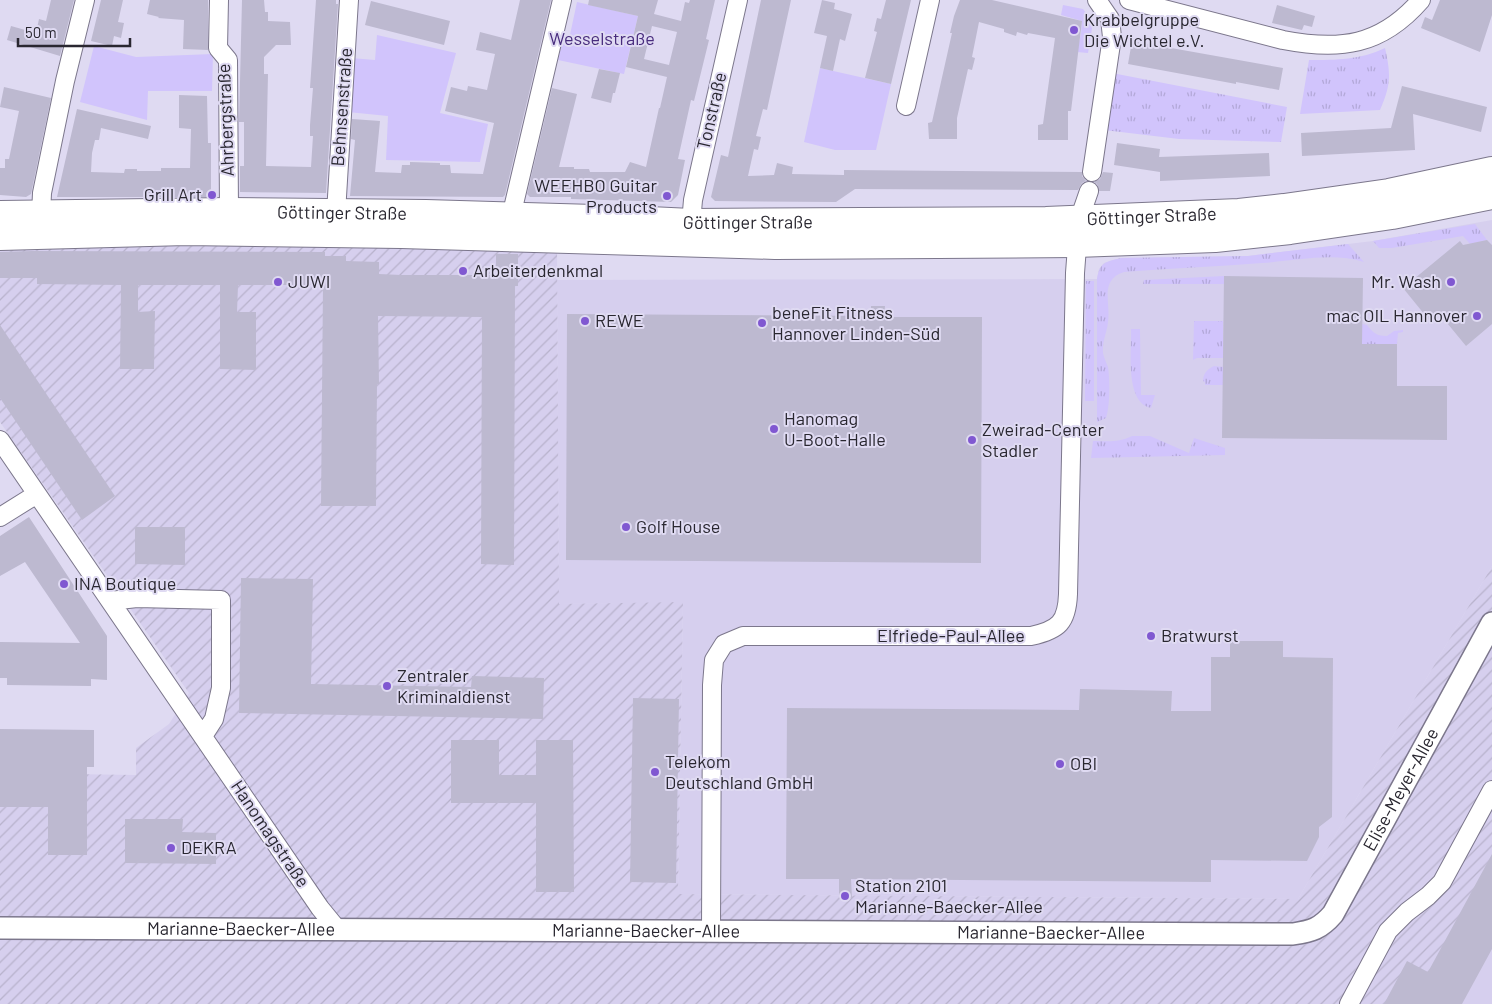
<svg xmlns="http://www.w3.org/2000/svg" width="1492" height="1004" font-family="Barlow,sans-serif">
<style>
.built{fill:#d6cfee}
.industrial{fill:url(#industrial-furrows)}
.grass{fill:url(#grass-tufts)}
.park{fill:#d1c4fc}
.building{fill:#bdb9d0;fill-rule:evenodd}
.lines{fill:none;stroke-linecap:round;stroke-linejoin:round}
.minor-casing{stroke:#7c778c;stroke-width:20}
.tertiary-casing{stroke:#7c778c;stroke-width:24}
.primary-casing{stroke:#7c778c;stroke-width:30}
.minor{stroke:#fff;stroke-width:18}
.tertiary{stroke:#fff;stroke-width:21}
.primary{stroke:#fff;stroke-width:28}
.poi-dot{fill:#8058d1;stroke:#dfdaf2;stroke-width:2}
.labels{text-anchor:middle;stroke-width:4;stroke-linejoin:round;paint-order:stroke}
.poi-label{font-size:18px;fill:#292730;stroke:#dfdaf2;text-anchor:start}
.park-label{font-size:18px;fill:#482c7d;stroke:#dfdaf2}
.street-label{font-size:18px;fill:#292730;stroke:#dfdaf2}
</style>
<defs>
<pattern id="industrial-furrows" width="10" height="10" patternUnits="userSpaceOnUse" patternTransform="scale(1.25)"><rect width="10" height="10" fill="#d6cfee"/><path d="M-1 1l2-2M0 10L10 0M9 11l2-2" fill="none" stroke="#b8b2cc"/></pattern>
<pattern id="grass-tufts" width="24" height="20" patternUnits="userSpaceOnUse" patternTransform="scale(1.25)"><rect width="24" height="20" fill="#d1c4fc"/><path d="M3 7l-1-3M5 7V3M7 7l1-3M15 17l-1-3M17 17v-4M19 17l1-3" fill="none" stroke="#b3a8d8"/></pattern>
</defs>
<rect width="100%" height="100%" fill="#dfdaf2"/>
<path class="built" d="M1492 220V566L1298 899 678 894 683 603 559 604 557 280 1097 279 1099 269 1104 263 1121 258 1248 256 1373 241Z
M1492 913V1004H1442Z"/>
<path class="industrial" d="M557 243 559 604 683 602 678 894 1298 899 1492 566V913L1442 1004H0V773L136 775V748L169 724 189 693 0 422V244Z"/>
<path class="grass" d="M1385 48C1391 74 1391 85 1380 110L1300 114 1309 60C1337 60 1360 60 1385 48Z
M1112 73 1287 107 1281 142 1179 139 1104 130Z
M1475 224 1487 240 1470 244 1463 236 1392 248H1379L1373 241Z
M1348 244 1364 262C1332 252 1295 261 1262 263 1216 267 1170 268 1124 272 1099 280 1111 303 1108 322 1107 333 1102 341 1103 353 1104 358 1106 362 1108 367 1110 379 1110 407 1106 418L1097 422V279C1100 262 1105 262 1121 258L1248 256Z
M1224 276V284H1143L1144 280Z
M1086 281H1094V401H1085Z
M1194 321H1223V358H1197L1193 360Z
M1362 324 1367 325C1373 333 1377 336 1387 336L1394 331 1403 330V332L1398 333 1397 344H1362Z
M1131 329H1140L1141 395H1155L1151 408C1124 402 1132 350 1131 329Z
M1214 366 1223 367V385H1205V382L1203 381C1203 374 1207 369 1214 366Z
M1132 436H1150L1189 453 1194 438 1225 448V455L1091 458 1093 441C1108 441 1118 443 1132 436Z"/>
<path class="park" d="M577 2 638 16 624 74 558 60 562 43 568 44Z
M1063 5 1083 9 1093 22 1088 53 1077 52 1081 33 1082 21 1061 15Z
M377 35 456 53 440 113 488 124 480 162 386 160 388 116 348 112 351 58 375 60Z
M94 46 136 57 213 54 212 91H148L147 120 80 102Z
M820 68 891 84 876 150H835L804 142Z"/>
<path class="building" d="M51 0H74L60 56 7 40 11 26 36 33 39 19 46 21Z
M101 0H123L118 22 124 23 121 38 114 36 112 46 91 41Z
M150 0H208V50L183 49 184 20 158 18 159 17 147 14Z
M242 0H264L265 12H268V21L290 22 291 45H276L264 57V74H268L266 166 311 167 313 136H310V125L313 88H310L316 0H336V4H338L326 193 240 192V166H244V122H239Z
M520 0H551L505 195 503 197 350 196 355 140 351 139 352 119 380 121 375 172 401 173 402 165H410V162L440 163V165H450L451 173 483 174 494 123 445 111 451 87 467 91 468 86 487 90 495 54 476 50 480 32 511 40Z
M589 0H658L654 14 681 21 685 2 689 3 690 0H715L706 39 709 40 694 101 691 100 678 159 685 160 678 195 671 202 571 199V197H530L527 194 552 88 577 94 559 167H574V169H589L590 172H625L630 162 646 167 659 108H660L667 77 626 67 638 16 588 5ZM652 26 677 32 669 65 644 59Z
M761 0H791L767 110 763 109 756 136 761 137 758 150 754 149 748 176 774 175 777 163 793 167 792 174 844 175V170L1082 172V176L1086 181 1082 183 1078 190 855 189 836 202 715 201 711 197 721 155 728 157Z
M822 0 835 3 834 9 852 14 845 41 840 39 833 71 820 68 827 36 814 33Z
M886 0H911L891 84 865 78 877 32 874 31 877 18 881 19Z
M960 0H992L1082 21 1071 111H1068V140H1038V125L1043 124 1055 38 1028 33 1027 35 1017 32 1016 36 1004 32V29L979 22 972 57 975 58 972 70 968 69 957 118V139H929L928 123 932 122 952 33H950L954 16Z
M1440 0H1492V15L1480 52 1421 28 1425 17 1432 20Z
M371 1 450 21 444 45 365 25Z
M1277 5 1315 16 1312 27 1304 25 1302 30 1272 23Z
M1132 41 1283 68 1279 90 1236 82V84L1128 64Z
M599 69 620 73 615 93H613L611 103 591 98Z
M1402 86 1487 107 1481 132 1413 114 1415 150 1302 156 1301 133 1391 128Z
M4 87 51 98 31 194 26 197 0 195V168H5V159H9L19 111 0 107Z
M179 95 207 96 208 143H211V197H57L77 109 151 126 148 139 101 128 99 140H95L92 153 91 172 124 173 125 169H137V171H161V168H190L191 129 179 128Z
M1117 143 1160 149 1159 157 1269 153 1270 176 1160 181V172L1114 165Z
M1103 172 1113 173 1110 191H1099L1097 184 1094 182 1100 179Z
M1487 240 1492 245V324L1466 346 1438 312 1429 320 1403 288 1460 241 1463 245Z
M32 251 325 252V256H346V261L379 262V274L401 275H496V254H518V286H515L514 565 481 564 482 317 378 316 379 384H377L376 506H321L323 285H238L237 312H256V370L220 369V285H138V312L155 311 154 369H120L121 285 37 284V278H0V252Z
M1224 276 1363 278 1362 344H1397V386H1447V440L1222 438Z
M871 306H885L884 317H982L981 563 566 560 567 314 871 316Z
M0 325 115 496 82 520 0 398Z
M29 517 107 636V680L91 679V686L7 685V678H0V642L80 643 25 562 0 576V536Z
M135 527H185V565L135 564Z
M241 578 313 579 311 684 471 687 472 676 544 678 543 719 239 713Z
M1230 641H1283V657L1333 658 1332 817 1319 827V837L1307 861 1211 860V882L851 879 852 898H839V879H786L787 708 1079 710 1080 689 1172 691 1171 711H1211V657H1230Z
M633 698 679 699 676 883 630 882Z
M0 729 94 730V767H87V855H48V807H0Z
M451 740H499V775H536V740H573L574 892H536V803H451Z
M125 819H183L182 832 216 833V864L125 863Z
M1492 854V949L1462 1004H1384L1407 961 1428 972Z"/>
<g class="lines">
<g class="minor-casing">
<path id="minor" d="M219 0 218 48 228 60 229 212
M1129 0 1283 40C1340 51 1381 46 1421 0
M906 106 930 0
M1092 172 1112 37 1110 19 1097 0
M336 213 349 0
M41 215 42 193 65 81 85 0
M514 217V204L562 0
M691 223 693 200 738 0
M0 440 320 908 338 930
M0 517 37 494
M110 601 137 598 221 600V688L214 719 203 736
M711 931 712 685 714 660 724 644 743 636H1031C1059 630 1067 622 1068 594L1075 273 1079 220 1089 191
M1349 1004 1388 931 1407 912 1428 896 1442 882 1492 790"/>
</g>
<g class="tertiary-casing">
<g id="tertiary">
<path id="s1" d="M0 928 1293 934C1312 931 1320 929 1333 914L1492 623"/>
</g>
</g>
<g class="primary-casing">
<g id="primary">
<path id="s2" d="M0 215 229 212 426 214 629 220 691 223 1046 221 1239 213 1284 208 1389 193 1492 171"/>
<path d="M0 236 186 231 401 234 775 245 1076 243 1215 238 1290 230 1392 215 1492 195"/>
</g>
</g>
<use href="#minor" class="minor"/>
<use href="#tertiary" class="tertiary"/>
<use href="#primary" class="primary"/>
</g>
<g class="poi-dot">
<circle cx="1074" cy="30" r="5"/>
<circle cx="212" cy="195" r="5"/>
<circle cx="667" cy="196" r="5"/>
<circle cx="463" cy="271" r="5"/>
<circle cx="278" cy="282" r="5"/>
<circle cx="1451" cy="282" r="5"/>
<circle cx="1477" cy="316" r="5"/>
<circle cx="585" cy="321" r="5"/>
<circle cx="762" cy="323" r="5"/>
<circle cx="774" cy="429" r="5"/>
<circle cx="972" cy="440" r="5"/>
<circle cx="626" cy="527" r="5"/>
<circle cx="64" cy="584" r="5"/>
<circle cx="1151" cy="636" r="5"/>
<circle cx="387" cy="686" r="5"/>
<circle cx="1060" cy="764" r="5"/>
<circle cx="655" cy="772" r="5"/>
<circle cx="171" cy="848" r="5"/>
<circle cx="845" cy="896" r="5"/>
</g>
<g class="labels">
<g class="poi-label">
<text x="1084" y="26">Krabbelgruppe<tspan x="1084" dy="21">Die Wichtel e.V.</tspan></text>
<text x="657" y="192" text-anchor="end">WEEHBO Guitar<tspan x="657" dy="21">Products</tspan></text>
<text x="202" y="201" text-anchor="end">Grill Art</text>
<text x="473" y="277">Arbeiterdenkmal</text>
<text x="288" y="288">JUWI</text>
<text x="1441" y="288" text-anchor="end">Mr. Wash</text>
<text x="772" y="319">beneFit Fitness<tspan x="772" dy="21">Hannover Linden-Süd</tspan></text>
<text x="1467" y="322" text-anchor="end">mac OIL Hannover</text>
<text x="595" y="327">REWE</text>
<text x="784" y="425">Hanomag<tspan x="784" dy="21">U-Boot-Halle</tspan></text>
<text x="982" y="436">Zweirad-Center<tspan x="982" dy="21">Stadler</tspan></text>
<text x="636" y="533">Golf House</text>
<text x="74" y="590">INA Boutique</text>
<text x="1161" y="642">Bratwurst</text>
<text x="397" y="682">Zentraler<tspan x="397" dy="21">Kriminaldienst</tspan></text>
<text x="665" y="768">Telekom<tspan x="665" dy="21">Deutschland GmbH</tspan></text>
<text x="1070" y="770">OBI</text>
<text x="181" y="854">DEKRA</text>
<text x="855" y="892">Station 2101<tspan x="855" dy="21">Marianne-Baecker-Allee</tspan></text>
</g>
<g class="park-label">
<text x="602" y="45">Wesselstraße</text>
</g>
<g class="street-label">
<text transform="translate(342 107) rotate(-86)" y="6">Behnsenstraße</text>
<text transform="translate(712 111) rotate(-77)" y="6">Tonstraße</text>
<text transform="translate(226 120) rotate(-92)" y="6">Ahrbergstraße</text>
<text dy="6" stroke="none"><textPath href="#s2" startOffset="342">Göttinger Straße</textPath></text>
<text dy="6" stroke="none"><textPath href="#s2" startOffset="1152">Göttinger Straße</textPath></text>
<text dy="6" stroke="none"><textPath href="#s2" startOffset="748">Göttinger Straße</textPath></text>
<text x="951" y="642">Elfriede-Paul-Allee</text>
<text dy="6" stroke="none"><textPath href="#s1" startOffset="1481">Elise-Meyer-Allee</textPath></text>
<text transform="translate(270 834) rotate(56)" y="6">Hanomagstraße</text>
<text dy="6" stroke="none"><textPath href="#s1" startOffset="241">Marianne-Baecker-Allee</textPath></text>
<text dy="6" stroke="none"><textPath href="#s1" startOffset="646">Marianne-Baecker-Allee</textPath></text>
<text dy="6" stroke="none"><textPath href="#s1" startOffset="1051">Marianne-Baecker-Allee</textPath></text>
</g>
</g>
<path d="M18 38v8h112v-8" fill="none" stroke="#292730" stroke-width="2.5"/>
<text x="25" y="38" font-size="15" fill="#292730" stroke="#dfdaf2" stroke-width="4" paint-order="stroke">50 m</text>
</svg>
